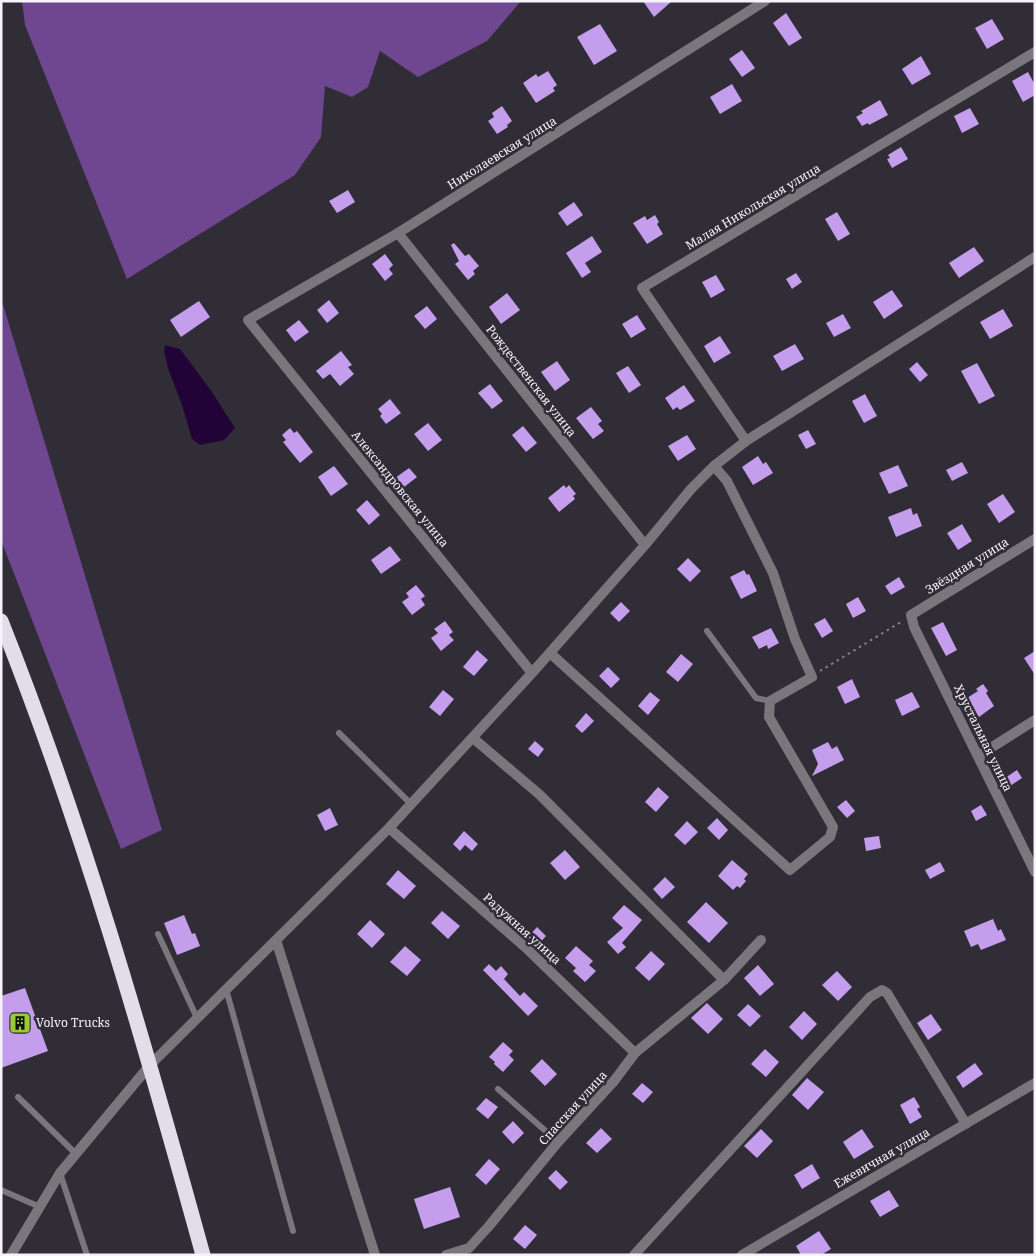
<svg xmlns="http://www.w3.org/2000/svg" width="1036" height="1256" font-family="'Noto Serif',serif">
<style>
.forest{fill:#6e4790}
.water{fill:#220337}
.building{fill:#c59ded}
.lines{fill:none;stroke-linecap:round;stroke-linejoin:round}
.path{stroke:#858189;stroke-width:2;stroke-dasharray:2.5 4;stroke-linecap:butt}
.lane{stroke:#7a777c;stroke-width:6}
.street{stroke:#7a777c;stroke-width:10}
.highway{stroke:#e2dde9;stroke-width:15}
.labels{text-anchor:middle;stroke-width:5;stroke-linejoin:round;paint-order:stroke}
.street-label{font-size:12px;fill:#f5f3f9;stroke:#312d36}
.poi-label{font-size:12px;fill:#f5f3f9;stroke:#312d36;text-anchor:start}
</style>
<rect width="100%" height="100%" fill="#312d36"/>
<path class="forest" d="M22 1H521L487 41 418 77 380 51 368 87 352 97 325 86 321 137 295 175 127 279 25 25Z
M1 298 162 830 121 849 1 540Z"/>
<path class="water" d="M165 345 180 349 212 392 235 428 224 440 200 445 192 439 182 405 169 371 164 352Z"/>
<path class="building" d="M643 1H672L654 17Z
M786 13 802 38 789 46 773 23Z
M992 19 1004 39 987 49 975 28Z
M600 24 617 51 594 65 577 37Z
M742 50 755 68 742 77 729 59Z
M921 56 931 74 912 85 902 69Z
M548 71 557 85 553 88 555 91 536 103 523 83 536 74 538 77Z
M1028 72 1035 85V95L1023 102 1012 81Z
M732 84 742 101 720 114 710 97Z
M880 100 888 115 869 125 868 123 862 126 856 117 863 113 861 111Z
M502 106 512 121 507 125 508 127 497 134 488 121 494 117 492 113Z
M970 108 979 124 962 133 954 116Z
M901 147 908 159 892 168 887 159 890 158 888 155Z
M348 190 355 202 337 213 329 201Z
M574 202 583 215 567 226 558 213Z
M837 212 850 234 838 241 825 219Z
M655 215 659 222 657 224 663 234 647 244 633 223 645 216 647 220Z
M592 236 602 252 585 263 591 272 582 278 566 253Z
M454 243 465 256 469 254 479 266 473 271 475 274 468 280 455 264 459 261 451 245Z
M974 247 984 261 959 278 949 263Z
M385 254 393 265 389 269 393 274 385 281 372 264Z
M796 273 802 282 792 289 786 279Z
M716 275 725 290 711 298 702 282Z
M892 290 903 306 884 319 873 302Z
M507 293 520 310 501 324 489 307Z
M329 300 339 313 327 323 317 310Z
M199 301 210 317 181 337 170 320Z
M427 306 437 319 425 329 414 316Z
M1003 309 1013 326 990 339 980 322Z
M843 314 851 328 834 337 826 323Z
M637 315 646 329 631 338 622 324Z
M299 320 309 332 295 342 286 330Z
M720 336 731 353 714 363 704 346Z
M795 344 804 359 782 371 773 356Z
M341 351 352 365 348 367 354 374 340 386 330 374 323 379 316 371Z
M557 361 570 380 555 391 541 372Z
M917 362 928 375 920 382 909 369Z
M977 363 995 396 979 404 961 371Z
M628 366 641 385 629 393 616 373Z
M490 384 503 401 492 409 478 393Z
M684 385 695 401 680 410 677 407 673 410 665 398Z
M865 394 877 416 864 423 852 401Z
M390 399 401 413 386 424 380 416 382 414 378 409Z
M591 407 602 421 598 424 604 431 593 439 576 418Z
M428 423 442 440 428 451 414 434Z
M523 426 537 443 526 452 512 435Z
M290 428 294 433 297 431 313 452 300 463 283 442 286 440 282 435Z
M808 430 816 444 806 449 798 435Z
M687 435 696 449 678 461 668 446Z
M758 456 763 464 766 462 773 473 753 485 742 467Z
M962 462 968 473 952 481 946 470Z
M898 465 908 486 889 494 879 473Z
M334 466 348 484 331 496 318 477Z
M409 468 417 477 399 491 391 481Z
M564 485 566 488 569 485 576 494 573 496 575 499 559 512 548 498Z
M1003 494 1015 512 999 523 987 504Z
M367 500 380 515 369 525 356 510Z
M911 508 913 515 917 513 922 526 896 537 888 517Z
M962 524 972 541 958 550 947 533Z
M390 546 401 560 381 574 371 560Z
M688 558 701 571 690 582 677 569Z
M744 570 747 575 749 574 757 591 741 599 730 577Z
M899 577 905 587 891 595 885 586Z
M416 585 425 596 421 599 425 605 412 615 402 602 409 597 406 593Z
M858 597 866 611 853 618 846 604Z
M621 602 630 611 619 622 610 613Z
M825 618 833 631 822 638 814 624Z
M445 621 453 632 449 635 454 640 441 651 431 638 438 633 434 629Z
M943 622 957 650 946 656 931 628Z
M771 628 779 643 768 649 767 645 759 649 752 637Z
M477 650 488 660 474 676 463 667Z
M1035 651V675L1024 658Z
M681 654 693 664 678 682 666 672Z
M608 667 620 679 611 688 599 676Z
M852 679 860 697 845 704 837 687Z
M983 684 988 691 986 693 994 706 979 717 967 698 978 691 976 689Z
M443 690 454 699 440 716 429 707Z
M650 692 660 700 648 715 638 706Z
M912 692 920 707 902 716 895 700Z
M586 713 594 721 582 733 575 726Z
M535 741 544 749 538 757 528 749Z
M828 742 832 749 837 746 844 760 812 776 818 764 812 750Z
M1017 770 1022 778 1010 786 1005 778Z
M658 787 669 797 656 812 645 802Z
M846 800 855 811 847 818 837 807Z
M981 805 987 815 976 821 971 811Z
M330 808 338 825 325 831 317 815Z
M717 818 728 830 719 840 707 828Z
M687 821 698 832 685 845 674 835Z
M464 831 478 844 472 851 465 845 460 851 453 844Z
M879 836 881 848 866 851 864 838Z
M565 850 580 867 565 880 550 863Z
M732 860 748 874 744 879 746 881 740 888 737 886 733 890 718 876Z
M940 862 945 871 930 879 925 870Z
M398 870 416 886 404 899 386 884Z
M665 877 675 887 662 899 653 889Z
M706 902 728 923 709 943 687 922Z
M624 905 642 920 622 943 626 947 618 954 607 942 623 928 612 918Z
M442 911 460 926 448 939 431 923Z
M184 915 192 934 195 933 200 946 177 955 164 923Z
M993 919 998 931 1001 929 1006 940 981 950 978 944 971 947 964 931Z
M370 920 385 934 372 948 357 934Z
M537 927 546 936 537 946 528 937Z
M405 946 421 960 407 976 390 962Z
M576 946 593 961 589 965 596 971 585 982 573 971 576 968 565 958Z
M651 951 665 964 649 981 635 968Z
M489 964 496 971 501 966 508 974 504 979 520 996 524 992 538 1006 528 1016 483 970Z
M758 965 774 984 760 996 744 978Z
M837 971 852 987 838 1001 822 985Z
M25 988 48 1051 1 1068V996Z
M707 1003 723 1019 708 1034 691 1018Z
M748 1004 761 1016 750 1027 737 1015Z
M804 1011 817 1024 802 1040 789 1027Z
M931 1014 942 1030 928 1040 917 1023Z
M503 1042 513 1051 509 1055 514 1060 503 1072 494 1064 495 1062 489 1057Z
M765 1049 779 1062 766 1077 751 1064Z
M542 1059 557 1074 545 1086 530 1071Z
M975 1063 983 1074 963 1088 956 1077Z
M807 1078 824 1092 808 1110 792 1095Z
M642 1083 653 1092 643 1103 632 1094Z
M914 1097 920 1107 917 1109 922 1117 910 1124 900 1105Z
M486 1098 498 1107 488 1119 476 1109Z
M513 1121 524 1133 513 1144 502 1132Z
M601 1128 612 1139 597 1153 586 1143Z
M761 1129 773 1141 757 1158 744 1146Z
M862 1129 874 1147 854 1159 843 1142Z
M489 1159 500 1169 486 1185 475 1175Z
M812 1164 820 1178 802 1189 794 1175Z
M556 1170 568 1182 560 1190 548 1178Z
M450 1187 460 1217 424 1229 414 1199Z
M889 1190 899 1206 880 1217 870 1201Z
M525 1225 537 1235 525 1249 513 1239Z
M819 1231 831 1249 821 1255H801L796 1246Z"/>
<g class="lines">
<path class="path" d="M820 671 901 622"/>
<path class="lane" d="M707 631 756 698 770 701
M339 733 411 804
M158 934 197 1018
M226 989 293 1231
M498 1089 558 1142
M18 1097 76 1154
M60 1173 87 1255
M1 1190 40 1207"/>
<path class="street" d="M398 233 645 545
M746 441 642 288 1035 52
M1035 539 911 615 914 627 1035 872
M550 653 790 870 830 837 833 827 769 717 770 701 812 677 795 639 773 573 727 481 714 466
M532 673 248 320 398 233 765 1
M473 738 540 795 724 980
M978 756 1035 720
M389 828 525 947 635 1053
M276 940 375 1255
M11 1255 60 1173 150 1065 389 828 532 673 645 545 691 489 714 466 746 441 1035 257
M446 1255 469 1248 489 1226 558 1142 614 1081 635 1053 724 980 761 940
M634 1255 870 997 882 990 887 993 966 1124
M742 1255 1035 1083"/>
<path class="highway" d="M1 621C83 827 144 1041 203 1255"/>
</g>
<defs>
<g id="building-square" transform="scale(1.125)"><rect x="-9" y="-9" width="18" height="18" rx="4" fill="#99cb36" stroke="#312d36"/><path d="M-4-6H4V6H1V3H-1V6H-4ZM-2.5-4.3h1.7v1.8h-1.7ZM.8-4.3h1.7v1.8H.8ZM-2.5-1h1.7V.8h-1.7ZM.8-1h1.7V.8H.8Z" fill="#111"/></g>
</defs>
<g fill-rule="evenodd">
<use href="#building-square" x="20" y="1023"/>
</g>
<g class="labels">
<g class="street-label">
<text transform="translate(502 153) rotate(-32)" y="4">Николаевская улица</text>
<text transform="translate(753 207) rotate(-31)" y="4">Малая Никольская улица</text>
<text transform="translate(531 381) rotate(52)" y="4">Рождественская улица</text>
<text transform="translate(400 489) rotate(51)" y="4">Александровская улица</text>
<text transform="translate(967 566) rotate(-32)" y="4">Звёздная улица</text>
<text transform="translate(983 738) rotate(64)" y="4">Хрустальная улица</text>
<text transform="translate(522 929) rotate(42)" y="4">Радужная улица</text>
<text transform="translate(573 1108) rotate(-48)" y="4">Спасская улица</text>
<text transform="translate(882 1158) rotate(-30)" y="4">Ежевичная улица</text>
</g>
<g class="poi-label">
<text x="36" y="1027">Volvo Trucks</text>
</g>
</g>
<rect width="1036" height="1256" fill="none" stroke="#f5f3f9" stroke-width="5"/>
</svg>
